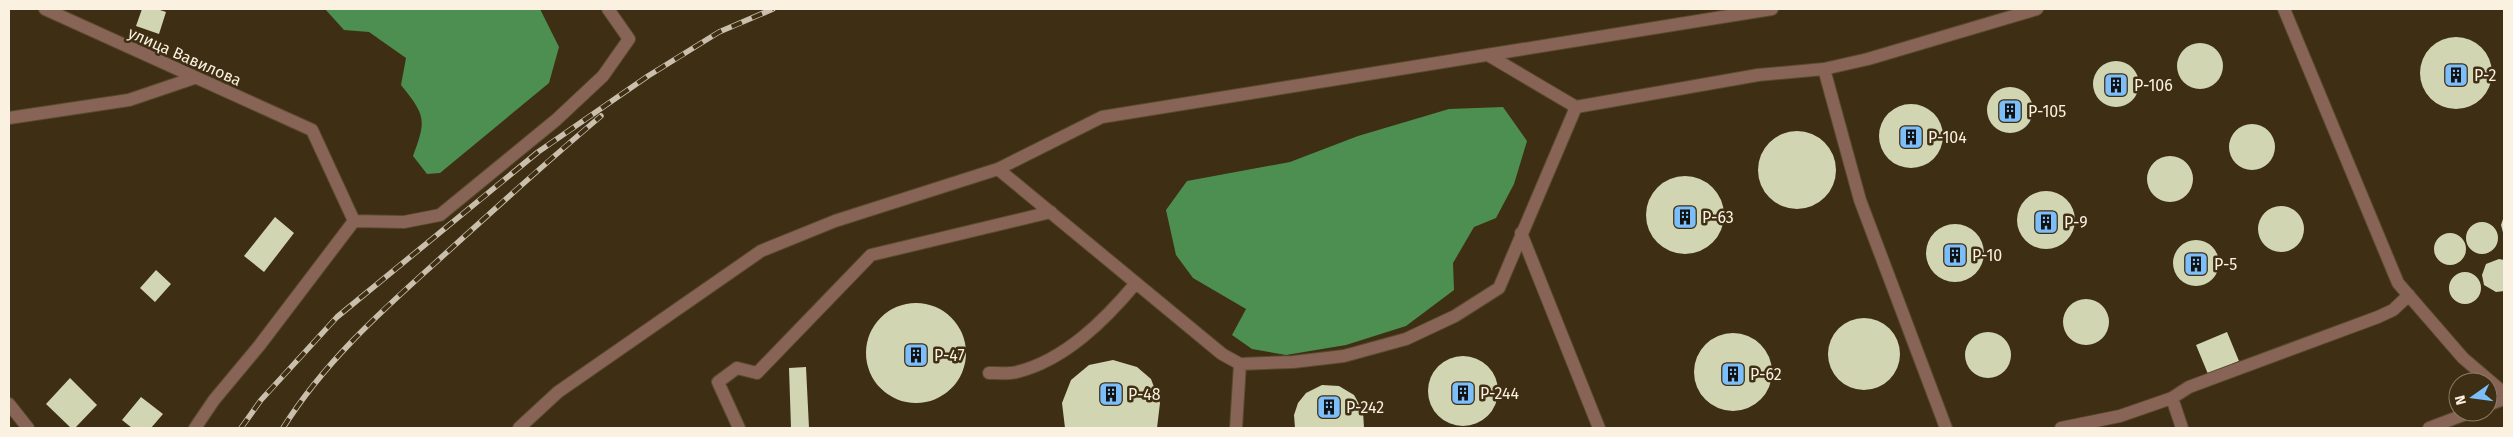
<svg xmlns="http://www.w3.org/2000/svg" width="2513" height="437" font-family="'Fira Sans',sans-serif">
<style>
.water{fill:#4d8f51}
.building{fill:#d2d5b2}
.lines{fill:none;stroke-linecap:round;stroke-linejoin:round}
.minor-casing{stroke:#584930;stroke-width:14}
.minor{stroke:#876455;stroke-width:12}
.rail-casing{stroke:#cabfac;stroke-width:5.5}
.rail{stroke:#3e2e13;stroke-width:4;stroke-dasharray:11;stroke-linecap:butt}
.labels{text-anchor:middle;stroke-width:5;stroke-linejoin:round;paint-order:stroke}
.street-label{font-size:16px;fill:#fbf1e1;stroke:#3e2e13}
.poi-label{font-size:16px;fill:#fbf1e1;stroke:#3e2e13;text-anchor:start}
</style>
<rect width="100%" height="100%" fill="#3e2e13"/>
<path class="water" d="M325 9H540L559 47 549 83 440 173 427 174 413 156C427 119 425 115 401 85L406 58 369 32 344 30Z
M1503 107 1527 141 1514 184 1496 218 1474 227 1453 263 1454 290 1406 326 1346 345 1286 355 1252 349 1232 335 1246 309 1193 278 1176 255 1166 210 1187 181 1290 162 1358 136 1449 109Z"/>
<path class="building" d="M142 9H157L166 12 159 34 136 26Z
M2420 73a36 36 0 1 1 72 0a36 36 0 1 1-72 0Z
M2177 66a23 23 0 1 1 46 0a23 23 0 1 1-46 0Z
M2093 84a23 23 0 1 1 46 0a23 23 0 1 1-46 0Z
M1987 110a23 23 0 1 1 46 0a23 23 0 1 1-46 0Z
M1879 136a32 32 0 1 1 64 0a32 32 0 1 1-64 0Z
M2229 147a23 23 0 1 1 46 0a23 23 0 1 1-46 0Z
M1758 170a39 39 0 1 1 78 0a39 39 0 1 1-78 0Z
M2147 179a23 23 0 1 1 46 0a23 23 0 1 1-46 0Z
M1646 215a39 39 0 1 1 78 0a39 39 0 1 1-78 0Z
M2017 220a29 29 0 1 1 58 0a29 29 0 1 1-58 0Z
M2258 229a23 23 0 1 1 46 0a23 23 0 1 1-46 0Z
M2504 216V236L2501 225Z
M275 217 294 233 264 272 244 256Z
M2466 238a16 16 0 1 1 32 0a16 16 0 1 1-32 0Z
M1926 253a29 29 0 1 1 58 0a29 29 0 1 1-58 0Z
M2434 249a16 16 0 1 1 32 0a16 16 0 1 1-32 0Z
M2173 263a23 23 0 1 1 46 0a23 23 0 1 1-46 0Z
M2499 259 2504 260V291L2496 292 2484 285 2482 275 2486 264Z
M156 270 171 284 155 302 140 288Z
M2449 288a16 16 0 1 1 32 0a16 16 0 1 1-32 0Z
M2063 322a23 23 0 1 1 46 0a23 23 0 1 1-46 0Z
M866 353a50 50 0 1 1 100 0a50 50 0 1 1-100 0Z
M1828 354a36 36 0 1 1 72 0a36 36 0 1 1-72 0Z
M1965 355a23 23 0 1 1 46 0a23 23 0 1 1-46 0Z
M2227 332 2239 361 2208 374 2196 345Z
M1694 372a39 39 0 1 1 78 0a39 39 0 1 1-78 0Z
M1428 391a35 35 0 1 1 70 0a35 35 0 1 1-70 0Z
M1113 360 1137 367 1151 379 1160 403 1157 428H1065L1062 403 1071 380 1089 365Z
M806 367 809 428H791L789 368Z
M70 378 97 405 75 428H71L46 404Z
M1322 385 1339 386 1354 395 1363 411 1364 428H1295L1294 415 1298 403 1306 393Z
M141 397 163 414 151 428H132L122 420Z"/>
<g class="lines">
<g class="minor-casing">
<path id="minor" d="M45 9 312 130 354 221 259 346 214 400 195 428
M2284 9 2398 283 2463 358 2504 393
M1488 55 1576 107
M1824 69 1868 59 2037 9
M9 118 129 100 194 78
M998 169 1222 354 1240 364 1293 362 1344 356 1406 339 1455 316 1499 288 1576 107 1758 75 1824 69 1860 200 1946 428
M354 221 404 222 440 215 556 120 603 76 629 39 608 9
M1521 233 1599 428
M989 373C998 373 1008 374 1017 372 1065 360 1105 320 1136 283
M2172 398 2182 428
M9 404 28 428
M2488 405 2504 399
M519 428 558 392 761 251 835 221 998 169 1102 117 1772 9
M739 428 718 382 737 368 757 373 871 255 1051 212
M1236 428 1240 364
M2061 428 2120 416 2172 398 2189 387 2378 317 2393 310 2409 295
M2429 428 2471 412"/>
</g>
<use href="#minor" class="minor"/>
<g class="rail-casing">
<path id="rail" d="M241 428 261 400 337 317 538 152 648 76 719 32 773 9
M283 428C323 364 378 314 434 264 489 214 544 164 601 116"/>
</g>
<use href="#rail" class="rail"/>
</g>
<defs>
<g id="building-square" transform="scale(1.25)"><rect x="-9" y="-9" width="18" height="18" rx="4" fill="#7cbef9" stroke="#3e2e13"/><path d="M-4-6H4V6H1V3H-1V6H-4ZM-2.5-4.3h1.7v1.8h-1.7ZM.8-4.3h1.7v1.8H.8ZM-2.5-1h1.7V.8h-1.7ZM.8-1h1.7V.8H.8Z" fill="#111"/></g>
</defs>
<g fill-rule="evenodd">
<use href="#building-square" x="2456" y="75"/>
<use href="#building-square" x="2116" y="85"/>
<use href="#building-square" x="2010" y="111"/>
<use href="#building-square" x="1911" y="137"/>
<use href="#building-square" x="1685" y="217"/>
<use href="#building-square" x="2046" y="222"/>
<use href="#building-square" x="1955" y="255"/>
<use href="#building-square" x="2196" y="264"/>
<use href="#building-square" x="916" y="355"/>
<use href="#building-square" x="1733" y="374"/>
<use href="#building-square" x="1463" y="393"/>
<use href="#building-square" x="1111" y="394"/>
<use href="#building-square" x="1329" y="407"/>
</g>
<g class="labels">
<g class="street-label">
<text transform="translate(185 56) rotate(24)" y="6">улица Вавилова</text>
</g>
<g class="poi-label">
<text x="2474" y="81">Р-2</text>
<text x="2134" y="91">Р-106</text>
<text x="2028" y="117">Р-105</text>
<text x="1928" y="143">Р-104</text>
<text x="1702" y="223">Р-63</text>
<text x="2064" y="228">Р-9</text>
<text x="1972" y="261">Р-10</text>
<text x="2214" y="270">Р-5</text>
<text x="934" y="361">Р-47</text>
<text x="1750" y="380">Р-62</text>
<text x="1480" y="399">Р-244</text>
<text x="1128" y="400">Р-48</text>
<text x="1346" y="413">Р-242</text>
</g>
</g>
<rect width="2513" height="437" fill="none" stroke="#fbf1e1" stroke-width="20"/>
<g transform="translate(2473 397) rotate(256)"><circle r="24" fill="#3e2e13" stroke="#8a7c65"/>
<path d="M0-4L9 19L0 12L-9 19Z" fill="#7cbef9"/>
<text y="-8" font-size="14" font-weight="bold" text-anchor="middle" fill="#fbf1e1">N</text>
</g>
</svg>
